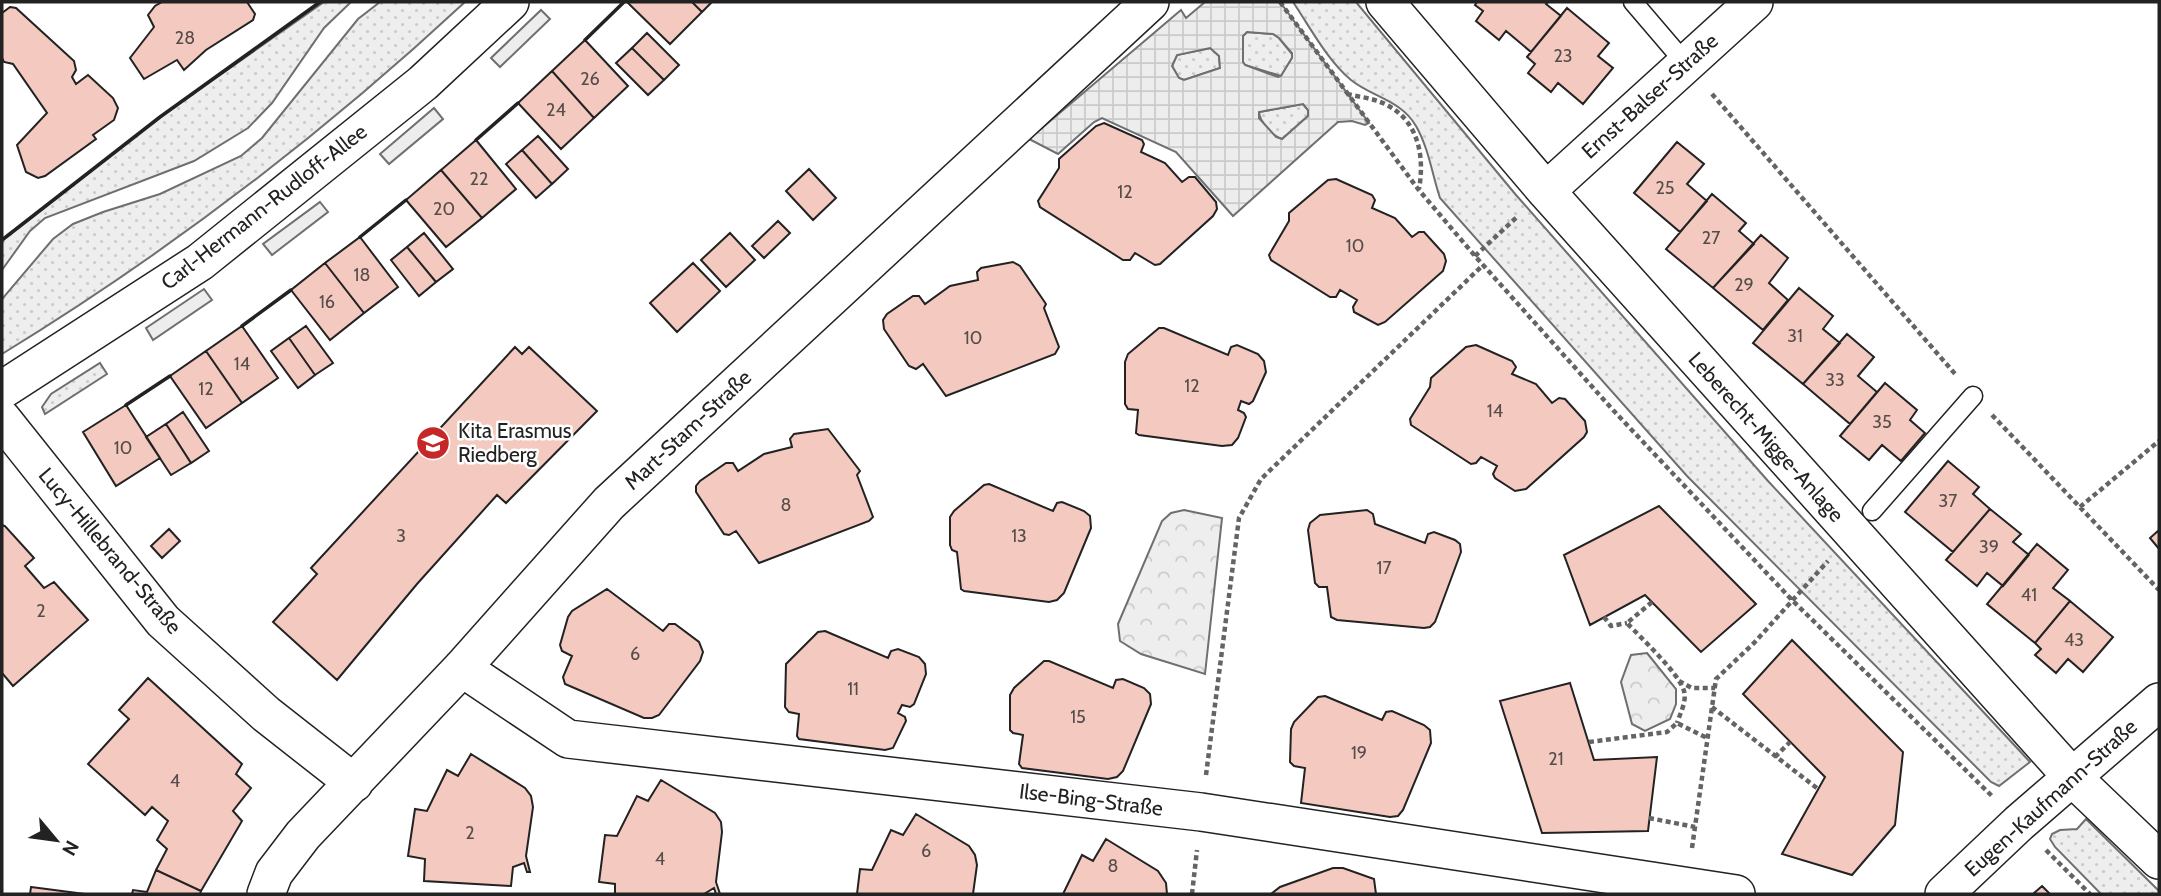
<svg xmlns="http://www.w3.org/2000/svg" width="2161" height="896" font-family="Cabin,sans-serif">
<style>
.grass{fill:url(#grass-dots);stroke:#6f6f6f;stroke-width:2}
.park{fill:url(#park-crowns);stroke:#6f6f6f;stroke-width:2}
.parking{fill:#ededed;stroke:#6f6f6f;stroke-width:2}
.plaza{fill:url(#plaza-grid);stroke:#6f6f6f;stroke-width:2;fill-rule:evenodd}
.building{fill:#f3c9c0;stroke:#222;stroke-width:2}
.lines{fill:none;stroke-linecap:round;stroke-linejoin:round}
.service-casing{stroke:#222;stroke-width:21}
.minor-casing{stroke:#222;stroke-width:40}
.path{stroke:#646464;stroke-width:4.5;stroke-dasharray:5 3.5;stroke-linecap:butt}
.service{stroke:#fff;stroke-width:18}
.minor{stroke:#fff;stroke-width:37}
.wall{stroke:#222;stroke-width:3.5}
.labels{text-anchor:middle;stroke-width:5;stroke-linejoin:round;paint-order:stroke}
.number-label{font-size:18px;fill:#564c4a}
.street-label{font-size:21px;fill:#222;stroke:#fff}
.poi-label{font-size:21px;fill:#222;stroke:#fff;text-anchor:start}
</style>
<defs>
<pattern id="grass-dots" width="8" height="8" patternUnits="userSpaceOnUse" patternTransform="scale(1.75)"><rect width="8" height="8" fill="#eee"/><path d="M2 2h.1M6 6h.1" fill="none" stroke="#ccc" stroke-width="1.8" stroke-linecap="round"/></pattern>
<pattern id="park-crowns" width="20" height="18" patternUnits="userSpaceOnUse" patternTransform="scale(1.75)"><rect width="20" height="18" fill="#eee"/><path d="M2 6a3 3 0 1 1 6 0M12 15a3 3 0 1 1 6 0" fill="none" stroke="#ccc"/></pattern>
<pattern id="plaza-grid" width="8" height="8" patternUnits="userSpaceOnUse" patternTransform="scale(1.75)"><rect width="8" height="8" fill="#ededed"/><path d="M0 4h8M4 0v8" fill="none" stroke="#cbcbcb"/></pattern>
</defs>
<rect width="100%" height="100%" fill="#fff"/>
<path class="grass" d="M324 2H351L324 28 272 103 248 128 194 161 45 218 30 231 2 270V240L160 117Z
M380 2H465C323 134 167 253 2 354V299L53 239 73 224 103 212 160 194 241 156 262 138 358 19Z
M1293 2H1356L1516 195 1768 481 2030 762 1999 786 1991 782 1687 476 1440 198C1432 174 1429 149 1416 126 1401 100 1372 97 1351 80 1327 60 1310 27 1293 2Z
M1247 32 1273 34 1279 38 1292 54V58L1281 76 1245 65 1243 62V36Z
M1211 48 1219 56 1220 68 1184 80 1179 78 1172 66 1177 55Z
M1303 104 1308 110V116L1282 139C1272 136 1260 122 1259 112Z
M100 363 107 374 45 414 42 407 51 394Z
M2086 819 2159 891V894H2101L2055 847 2050 839 2052 834 2060 830 2077 829Z"/>
<path class="park" d="M1184 510 1222 518 1205 674 1141 654 1120 641 1118 624 1162 521 1171 513Z
M1647 653 1676 689V704L1670 719 1645 731 1632 724 1621 682 1631 655Z"/>
<path class="parking" d="M541 10 550 19 500 67 491 58Z
M434 108 443 119 389 164 380 154Z
M320 202 328 212 272 255 263 244Z
M204 289 212 300 153 340 146 328Z"/>
<path class="plaza" d="M1205 2H1280L1369 123 1365 125 1352 121 1338 122 1233 216 1176 152 1102 118 1094 122 1058 154 1029 139 1181 10 1186 18ZM1247 32 1273 34 1279 38 1292 53V58L1281 76 1278 77 1245 65 1243 62V36ZM1210 48 1219 56 1220 68 1184 80 1179 78 1172 66 1177 55ZM1303 104 1308 110V116L1282 139 1276 137 1259 118V112Z"/>
<path class="building" d="M162 2H247L255 14 253 20 206 50 184 70 177 60 144 79 130 58 154 27 148 15 155 6Z
M627 2H692L702 12 670 44Z
M692 2H712L702 12Z
M1477 2H1548L1546 4 1561 16 1531 52 1506 31 1499 40 1476 21 1483 11 1475 5Z
M10 7 16 8 74 61 76 70 72 77 76 84 88 75 113 98 118 108 114 120 93 135 96 139 45 176 38 178 26 172 17 145 47 113 13 64 4 62 2 58V13Z
M1567 8 1609 43 1598 56 1613 68 1583 104 1558 83 1551 92 1528 73 1535 64 1527 57Z
M647 33 679 65 664 80 632 48Z
M585 40 628 86 594 118 552 71Z
M632 48 664 80 648 95 616 63Z
M552 71 594 118 561 149 518 103Z
M1104 123 1142 140 1144 144 1141 152 1165 163 1182 182 1189 177H1195L1216 202 1217 209 1213 216 1160 264 1155 265 1135 253 1130 260H1123L1040 207 1038 201 1059 168V159L1096 126Z
M538 136 568 169 552 184 522 150Z
M476 140 516 189 482 218 441 170Z
M1677 142 1704 164 1687 184 1707 201 1680 232 1634 193Z
M522 150 552 184 536 198 506 164Z
M809 169 836 198 813 220 786 191Z
M441 170 482 218 446 247 406 200Z
M1336 179 1372 195 1375 200 1372 208 1395 218 1412 237 1419 232H1424L1444 254 1446 261 1443 271 1385 322 1378 325 1354 312 1353 307 1357 300 1340 290 1336 297H1330L1271 260 1269 255 1289 221V213L1328 180Z
M1712 194 1746 223 1739 231 1754 244 1713 288 1666 249Z
M778 221 790 233 764 258 752 246Z
M424 233 453 269 436 282 407 247Z
M730 233 755 260 726 287 701 260Z
M1761 235 1788 258 1769 283 1788 300 1763 330 1713 288Z
M360 237 398 287 364 313 325 263Z
M407 247 436 282 419 296 391 260Z
M1013 262 1020 266 1046 304 1044 308 1059 347 1055 354 946 396 923 364 916 369 909 366 884 329 883 320 887 314 913 296H919L925 304 950 286 978 280 977 272 981 268Z
M325 263 364 313 330 340 291 290Z
M693 263 720 291 677 332 650 303Z
M1799 288 1833 316 1823 329 1840 343 1803 384 1753 343Z
M242 326 278 378 242 403 206 351Z
M306 326 333 363 315 375 289 338Z
M1159 328H1164L1228 355 1231 347 1237 345 1258 354 1264 361 1266 372 1253 401 1249 404 1241 401 1238 410 1244 413 1246 417 1238 438 1232 445 1222 446 1139 435 1136 433 1138 410 1128 409 1125 404V362L1128 354Z
M1847 334 1874 357 1858 376 1877 392 1850 424 1803 384Z
M289 338 315 375 298 388 271 351Z
M1476 345 1512 361 1516 367 1512 374 1536 384 1552 403 1559 398 1565 399 1585 421 1587 432 1584 437 1526 489 1515 491 1495 478 1493 474 1497 466 1481 457 1476 463 1471 464 1411 425 1410 419 1430 387 1431 378 1466 347Z
M515 347 522 354 529 347 597 411 506 503 497 495 417 584 337 680 273 622 317 574 311 568Z
M206 351 242 403 206 428 170 376Z
M1885 383 1917 410 1910 420 1925 433 1901 461 1882 445 1869 460 1840 436Z
M126 405 160 458 116 486 83 432Z
M183 412 209 451 191 463 166 424Z
M166 424 191 463 171 475 146 437Z
M828 429 860 471 857 475 873 517 869 521 759 563 736 531 729 535 724 534 696 492V486L700 481 726 463H733L738 471 764 454 792 447 790 439 794 434Z
M1948 461 1979 487 1973 494 1990 509 1953 552 1905 512Z
M989 484 1053 511 1057 503 1062 502 1084 511 1090 516 1091 528 1064 593 1057 600 1049 602 964 591 961 589 957 552 952 550 950 545V517L954 511 984 485Z
M1659 506 1756 604 1701 652 1645 595 1590 625 1564 555Z
M1990 509 2021 534 2013 542 2029 555 2003 586 1987 573 1977 586 1946 560Z
M1367 510 1373 514 1375 524 1425 543 1428 534 1434 532 1455 540 1460 544 1461 552 1435 622 1430 627 1424 628 1337 620 1331 617 1327 587H1319L1315 583 1308 530 1310 523 1320 515Z
M2 525 5 526 34 558 25 566 44 588 54 582 88 620 13 686 2 673Z
M169 529 180 541 162 558 151 546Z
M2159 530V549L2150 538Z
M2037 544 2068 570 2053 588 2070 601 2035 643 1987 604Z
M607 589 663 631 669 624H675L699 642 703 652 700 661 659 715 652 718H644L565 684 563 677 572 656 562 651 560 645 568 617 572 611Z
M2070 601 2113 637 2083 672 2068 659 2056 673 2035 655 2041 649 2035 643Z
M825 631 888 658 891 651 898 649 919 657 925 664 926 674 914 704 910 707 902 705 898 713 905 717 906 721 893 748 885 750 799 739 797 736 799 714 789 712 785 707 786 664 818 632Z
M1792 640 1903 752 1895 825 1852 875 1782 854 1825 777 1743 694Z
M1044 661H1049L1113 688 1116 680 1123 679 1144 688 1150 694 1151 704 1123 771 1117 777 1108 779 1022 768 1019 764 1023 735 1013 733 1010 730V695L1014 688Z
M148 678 242 764 236 774 251 788 233 811 242 821 201 891 156 870 167 849 157 840 168 821 152 807 145 815 88 764 129 719 119 710Z
M1570 683 1594 760 1657 757 1648 831 1542 833 1500 701Z
M1325 696 1382 720 1386 712 1392 711 1424 725 1430 730 1431 743 1403 810 1398 816 1390 817 1301 803 1305 768 1294 766 1290 762 1291 729 1294 722 1318 697Z
M471 754 525 788 531 796 533 807 526 856 530 872H527L524 863 513 867 511 886 424 881 425 859 408 856 415 809 427 811 447 770 458 776Z
M661 780 715 813 721 822 722 832 716 882 720 894H716L714 888 704 894H615V884L599 882 605 835 617 836 637 796 648 801Z
M916 814 969 846 975 855 977 865 973 894H857L860 869 872 870 891 830 903 835Z
M1106 839 1158 871 1166 883 1167 894H1063L1082 855 1093 861Z
M1333 868H1343L1374 879 1376 894H1271L1280 887Z
M156 870 201 891 200 894H132L133 890 147 892Z
M2042 886 2050 894H2033Z
M31 887 85 894H30Z"/>
<g class="lines">
<g class="service-casing">
<path id="service" d="M1633 2 1686 64
M1872 511 1973 396"/>
</g>
<g class="minor-casing">
<path id="minor" d="M1385 2 1546 191 2073 778 2159 860
M1546 191 1754 2
M2 390 200 262 423 83 510 2
M2 419 163 621 266 714 354 783
M462 668 568 739 1201 812 1736 894
M266 894 274 873 303 835 462 668 609 503 1150 2
M1944 894 2019 823 2159 702"/>
</g>
<path class="path" d="M1280 2 1418 189 1475 256 1613 410 1792 600 1993 797
M1347 94C1359 97 1373 98 1385 104 1418 120 1425 155 1419 189
M1712 94 1956 375
M1475 256 1518 216
M1992 415 2159 590
M2080 507 2159 441
M1652 602 1627 623C1640 637 1679 673 1684 691 1687 701 1680 714 1677 723
M1604 617 1611 626 1627 623
M1679 681 1692 688H1715
M1712 707 1818 789
M1589 742 1667 732 1677 723 1707 738
M1775 757 1790 742
M1206 775 1239 518 1261 479 1483 265
M1649 818 1695 827
M1692 848 1716 679 1754 643 1828 561
M2046 850 2090 894
M1192 894 1197 850"/>
<use href="#service" class="service"/>
<use href="#minor" class="minor"/>
<path class="wall" d="M585 40 624 2
M476 140 518 103
M360 237 406 200
M2 240 160 117 320 2
M242 326 291 290
M126 405 170 376"/>
</g>
<defs>
<g id="school-disc" transform="scale(1.75)"><circle r="9.5" fill="#c62828" stroke="#fff"/><path d="M0-5L7-2L0 1L-7-2ZM-4 1L0 2.5L4 1V4Q0 6-4 4Z" fill="#fff"/></g>
</defs>
<g fill-rule="evenodd">
<use href="#school-disc" x="433" y="443"/>
</g>
<g class="labels">
<g class="number-label">
<text x="185" y="44">28</text>
<text x="1563" y="62">23</text>
<text x="590" y="85">26</text>
<text x="556" y="116">24</text>
<text x="479" y="185">22</text>
<text x="1665" y="194">25</text>
<text x="1125" y="198">12</text>
<text x="444" y="215">20</text>
<text x="1711" y="244">27</text>
<text x="1355" y="252">10</text>
<text x="362" y="281">18</text>
<text x="1744" y="291">29</text>
<text x="327" y="308">16</text>
<text x="1795" y="342">31</text>
<text x="973" y="344">10</text>
<text x="242" y="370">14</text>
<text x="1835" y="386">33</text>
<text x="1192" y="392">12</text>
<text x="206" y="395">12</text>
<text x="1495" y="417">14</text>
<text x="1882" y="428">35</text>
<text x="123" y="454">10</text>
<text x="1948" y="507">37</text>
<text x="786" y="511">8</text>
<text x="401" y="542">3</text>
<text x="1019" y="542">13</text>
<text x="1989" y="553">39</text>
<text x="1384" y="574">17</text>
<text x="2029" y="601">41</text>
<text x="41" y="617">2</text>
<text x="2074" y="646">43</text>
<text x="635" y="660">6</text>
<text x="853" y="695">11</text>
<text x="1078" y="723">15</text>
<text x="1359" y="759">19</text>
<text x="1556" y="765">21</text>
<text x="175" y="787">4</text>
<text x="470" y="839">2</text>
<text x="926" y="857">6</text>
<text x="660" y="865">4</text>
<text x="1113" y="872">8</text>
</g>
<g class="street-label">
<text transform="translate(1650 96) rotate(-42)" y="7">Ernst-Balser-Straße</text>
<text transform="translate(264 207) rotate(-38)" y="7">Carl-Hermann-Rudloff-Allee</text>
<text transform="translate(688 430) rotate(-43)" y="7">Mart-Stam-Straße</text>
<text transform="translate(1766 437) rotate(48)" y="7">Leberecht-Migge-Anlage</text>
<text transform="translate(110 551) rotate(50)" y="7">Lucy-Hillebrand-Straße</text>
<text transform="translate(2051 798) rotate(-42)" y="7">Eugen-Kaufmann-Straße</text>
<text transform="translate(1091 800) rotate(7)" y="7">Ilse-Bing-Straße</text>
</g>
<g class="poi-label">
<text x="458" y="438">Kita Erasmus<tspan x="458" dy="24">Riedberg</tspan></text>
</g>
</g>
<rect width="2161" height="896" fill="none" stroke="#222222" stroke-width="7"/>
<g transform="translate(56 840) rotate(119)" stroke="#ffffff" stroke-width="5" paint-order="stroke">
<path d="M0-5L12 26L0 18L-12 26Z" fill="#222222"/>
<text y="-10" font-size="19" font-weight="bold" text-anchor="middle" fill="#222222">N</text>
</g>
</svg>
